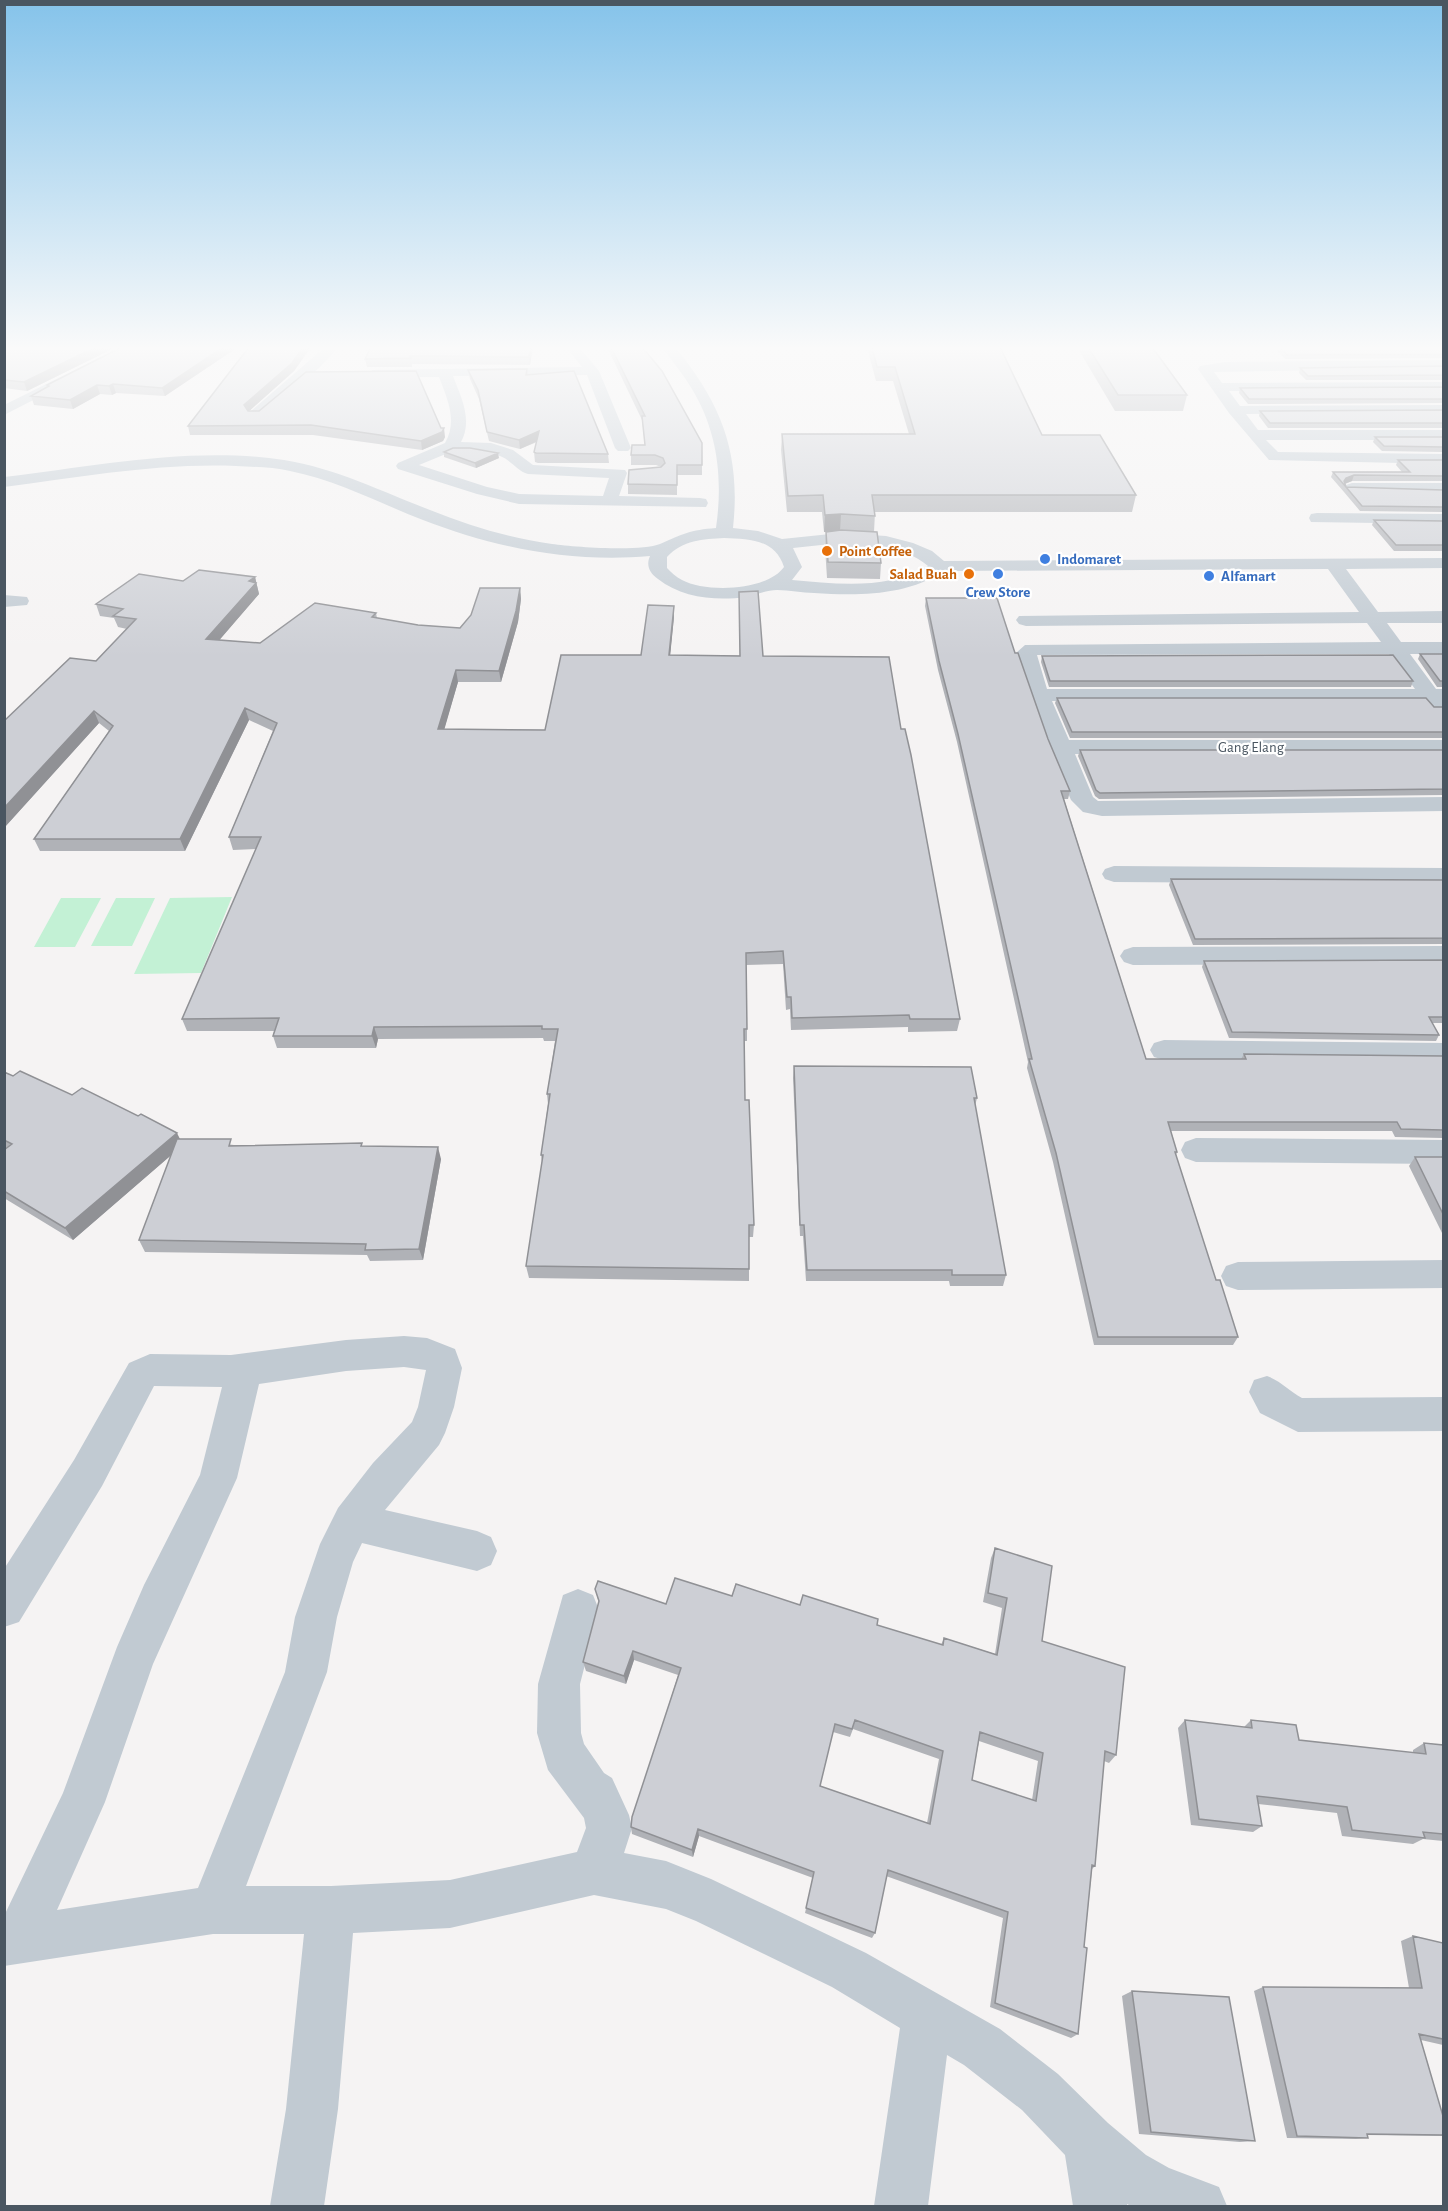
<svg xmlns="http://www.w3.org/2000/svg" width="1448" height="2211" font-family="'Alegreya Sans',sans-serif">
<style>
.green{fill:#c3f1d5}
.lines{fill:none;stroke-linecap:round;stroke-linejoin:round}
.minor{fill:#c1cad2;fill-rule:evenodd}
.wall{fill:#b0b2b7;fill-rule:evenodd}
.shaded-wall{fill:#909195}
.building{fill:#cdcfd5;stroke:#909195;stroke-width:1.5;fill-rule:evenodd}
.food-dot{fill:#e8710a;stroke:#fff;stroke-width:2}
.shop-dot{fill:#3f7fe0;stroke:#fff;stroke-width:2}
.labels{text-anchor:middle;stroke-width:4.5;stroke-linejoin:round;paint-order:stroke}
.far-food-label{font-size:15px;font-weight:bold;fill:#c56008;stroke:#fff;text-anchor:start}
.far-shop-label{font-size:15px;font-weight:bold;fill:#366cbe;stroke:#fff;text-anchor:start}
.far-street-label{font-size:15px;fill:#4a5661;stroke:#fff}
</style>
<rect width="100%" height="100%" fill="#f5f3f3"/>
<path class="green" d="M232 897 201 973 134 974 170 898Z
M61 898H101L75 947H34Z
M116 898H155L132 946H91Z"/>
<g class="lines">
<path class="minor" d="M121 347H137L4 415V405Z
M325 347H339L319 368 260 418H250L248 415 250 412Z
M566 347H579L599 371 631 448 628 451H618L615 448 587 375 453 376C461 397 473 420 461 442L491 443 513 450 533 465 625 470 627 473 619 496 700 498 706 499 708 503 706 507 519 504 477 494 398 469 396 466 398 463 445 443C458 421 447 398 439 377H377L372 376 370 373 372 370 582 367ZM453 451C468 451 486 450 500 456 511 460 517 471 528 474L609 478 603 496 519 494 487 487 419 465Z
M662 347H675C722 404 741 454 733 528L758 531 782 539 840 533 886 536 913 543 932 551 944 561 1444 558V568L1346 569 1378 612 1444 611V623H1387L1401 642H1444V654H1410L1436 689H1444V711L1431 710 1424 701H1052L1069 740H1444V754H1075L1093 797 1098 801 1444 797V811L1102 816 1083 812 1071 800 1048 747 1016 653 1025 645 1381 642 1367 623 1026 626 1019 624 1016 620 1019 616 1359 612 1328 569 944 571C906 596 858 596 814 593 802 593 790 590 777 590 767 590 756 595 746 597 716 601 682 598 658 579 649 573 646 565 650 556 572 563 495 548 423 520 379 503 336 480 290 471 273 467 254 467 236 466 158 463 81 477 4 487V477C96 466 192 446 284 460 335 468 383 492 430 510 469 526 510 538 552 544 574 547 641 552 660 544 683 534 690 530 716 528 723 479 718 432 692 389 683 374 672 361 662 347ZM724 538C749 539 775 539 784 567 767 591 706 593 682 580 676 577 671 572 667 568V557C683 540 703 539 724 538ZM840 543C871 544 903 545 928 566 889 590 837 584 792 580L802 567 793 548ZM1389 654 1415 689H1047L1037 655Z
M1444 360V368L1214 372 1222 383 1444 382V390L1229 391 1240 406 1444 405V413L1246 414 1258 430H1444V440H1266L1278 452 1444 454V464L1269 460 1229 413 1198 369 1200 366 1225 362Z
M1352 483H1444V493L1346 491 1344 488 1346 485Z
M1317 513 1444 514V524L1311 522 1309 518 1311 514Z
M4 595 27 597 29 601 27 605 4 607Z
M1114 866 1444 868V884L1114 882 1105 879 1102 874 1105 869Z
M1444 946V964L1133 965 1124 962 1120 956 1124 950 1133 947Z
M1164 1040 1444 1043V1063L1164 1060 1154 1057 1150 1050 1154 1043Z
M1196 1138 1444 1140V1164L1196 1162 1185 1158 1181 1150 1185 1142Z
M1444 1260V1288L1238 1290 1226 1286 1221 1276 1226 1266 1238 1262Z
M404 1336 427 1338 455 1349 462 1368 454 1407 445 1433 439 1445 385 1510 477 1531 491 1537 497 1551 491 1565 477 1571 362 1543 353 1562 337 1617 327 1672 246 1886H331L450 1880 577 1852 586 1828 584 1818 548 1770 537 1733 538 1684 563 1595 578 1589 593 1595 599 1610 580 1684 581 1733 584 1744 604 1773 612 1778 629 1815 632 1828 624 1853 666 1861 711 1879 866 1953 1000 2029 1058 2074 1108 2123 1146 2155 1169 2168 1219 2187 1227 2206H1131L1127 2204V2206H1073L1065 2155 1022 2110 964 2065 947 2055 928 2206H874L900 2028 832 1987 696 1921 666 1909 594 1895 450 1928 353 1933 338 2109 324 2206H270L286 2109 304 1934H213L4 1966V1916L63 1793 117 1647 144 1585 200 1475 222 1387 154 1386 102 1486 19 1622 4 1627V1569L74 1460 129 1363 150 1354 231 1355 346 1340ZM404 1367 426 1370 418 1407 412 1422 373 1463 338 1508 320 1544 295 1617 285 1672 198 1888 57 1910 105 1802 153 1664 237 1478 259 1384 346 1371Z
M1267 1376C1281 1381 1289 1391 1302 1398L1444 1397V1431L1298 1432 1260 1413 1249 1392 1254 1380Z"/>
</g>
<path class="wall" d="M4 347 11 349 13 347H116L27 391 4 388Z
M122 347H238L165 396 116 393 112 395 100 394 73 409 34 405 31 396 47 387V385Z
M249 347H311L294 371 249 411 445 437 443 441 422 450 313 435H190L188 426Z
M533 347 530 365 412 364V367H367L365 359Z
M607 347H642L702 443V475H677V495L628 494V484L661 467 656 465H631V455L645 445 642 420Z
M867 347H1000L1042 435 1136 495 1132 512H875L874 532 881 563 880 579 827 578 825 547 826 532H824L822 512H787L781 450 782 434H909L893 381H876Z
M1077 347H1152L1187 395 1183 411H1115Z
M1274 347H1443V358L1285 359Z
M1443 366V380H1306L1299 373 1300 368Z
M527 369 528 375 608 454 609 463H538L535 462 534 452 537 442 520 449 489 441 479 399 470 379 468 370Z
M1443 387V403L1248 404 1239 393 1240 388Z
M1443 410V428H1268L1259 416 1260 411Z
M1375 437H1443V452L1382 451 1373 442Z
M444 452 499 458 476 468 444 457Z
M1398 460H1443V481H1352L1345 484 1346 487 1344 492 1331 477 1333 472H1402L1396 465Z
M1346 487 1443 490V512L1360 511 1344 492Z
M1374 520 1443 521V551H1394L1372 525Z
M255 577 259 594 219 640 260 643 376 613 377 618 418 625 460 628 520 588 521 599 518 622 501 682H458L444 729 545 730 641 655 674 606V617L670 655 763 656 901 729 960 1019 957 1031 908 1032V1027L791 1030 790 1009 786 1010 783 964 746 965 747 1029V1041H744L745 1100 754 1225 753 1237H749V1281L529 1278 526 1266 542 1162 541 1155 548 1104 547 1094 555 1041H544L543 1038 378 1039 376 1048H277L273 1036 274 1031H187L182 1019 256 849 233 850 229 837 273 731 249 720 185 851H40L34 839 109 731 99 723 4 828V721L96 661 127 629 118 627 114 618 100 616 96 604 183 581Z
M926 598 1015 653 1048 739 1070 791 1068 799H1064L1146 1059H1241L1244 1054 1443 1056V1138L1395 1137 1392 1131H1171L1177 1152 1176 1155 1216 1280 1238 1337 1233 1345H1094L1053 1162 1027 1068 1028 1062 957 742 938 670 925 606Z
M1420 654H1443V687H1437L1418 659Z
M1042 656 1413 681 1411 687H1049L1041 662Z
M1057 698 1443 707V738H1070L1055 703Z
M1080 750H1443V795L1099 799 1095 796 1078 756Z
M1171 879 1443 880V944L1193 945 1169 885Z
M1443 960V1023H1432L1439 1035 1436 1041 1229 1038 1202 967 1204 961Z
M794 1066 977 1098 975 1106 1006 1275 1003 1286H950L949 1281H806L803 1236H800L793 1078Z
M4 1072 13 1076 72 1095 180 1139 234 1145 363 1146 441 1159 423 1260 370 1261 367 1255 145 1252 139 1240 171 1155 73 1240 4 1198V1150L6 1148 4 1147Z
M1415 1157H1443V1235L1409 1166Z
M995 1548 1042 1641 1116 1755 1109 1763 1104 1761 1095 1866 1092 1869 1084 1947 1078 2034 1071 2038 990 2007 1003 1918 886 1876 875 1933 872 1938 805 1913 813 1878 699 1836 693 1857 632 1834 631 1827 678 1675 634 1660 626 1684 586 1671 583 1662 599 1603 595 1589 666 1604 732 1596 800 1605 877 1625 941 1645 944 1638 995 1654 1002 1608 983 1602 991 1558ZM853 1729 939 1759 927 1823 820 1786 833 1732 850 1737ZM979 1741 1038 1761 1032 1800 972 1780Z
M1185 1720 1244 1727 1251 1720 1299 1740 1413 1753V1750L1424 1743 1443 1745V1841L1423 1839 1413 1844 1342 1836 1337 1813 1258 1804 1262 1826 1253 1832 1191 1825 1178 1728Z
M1413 1936 1443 1943V2045L1421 2040 1443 2116V2136L1367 2135 1368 2138 1356 2139 1287 2138 1254 1991 1263 1987 1409 1988 1401 1941Z
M1132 1991 1255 2141 1240 2142 1139 2134 1122 1996Z"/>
<path class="shaded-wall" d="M96 347H116L27 391 24 382Z
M223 347H238L165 396 162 388Z
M303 347H311L294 371 246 414 244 405Z
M531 347H533L530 365 529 357Z
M113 384 116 393 112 395 109 386Z
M97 385 100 394 73 409 70 400Z
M444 428 445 437 443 441 422 450 421 441Z
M539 431 540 440 520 449 519 440Z
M498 453 499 458 476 468 475 463Z
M1354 475 1352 481 1344 484V481L1346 478Z
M841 514 840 531 824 532 825 515Z
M255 577 259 594 210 651 206 639 249 581Z
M520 588 521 599 518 622 501 682 499 671Z
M674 606V617L669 667V655Z
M456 670 458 682 441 741 438 729Z
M245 708 249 720 185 851 180 839Z
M94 711 99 723 4 828V808Z
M374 1027 378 1039 376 1048 372 1036Z
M177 1133 183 1145 73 1240 65 1228Z
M438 1147 441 1159 423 1260 419 1249Z
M633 1651 634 1660 626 1684 624 1676Z
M698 1829 699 1836 693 1857 692 1850Z"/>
<path class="building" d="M4 347 11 349 13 347H96L24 382 4 380Z
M122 347H223L162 388 113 384 109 386 97 385 70 400 31 396 49 386 47 385Z
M249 347H303L292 363 244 405 248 411H259L306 372 416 371 441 428H444L442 432 421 441 311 425 188 426Z
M371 347H531L529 357 410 356 411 358 365 359Z
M611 347H642L662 371 702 443V465H677V485L628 484 629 470 661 467 665 463 663 458 655 455H631L632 445H645L642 416H645Z
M872 347H1000L1042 435H1100L1136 495H872L875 516 841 514 825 515 823 495 788 496 782 434H915L895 367H877Z
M1088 347H1152L1187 395H1118Z
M1280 347H1443V354L1287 355Z
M1443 366V375L1308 376 1300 368Z
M527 369 526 375 574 371 608 454 536 453 534 452 539 431 519 440 487 432 478 390 468 370Z
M1443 387V399H1249L1240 388Z
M1443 410V423H1270L1260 411Z
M1375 437H1443V447L1384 446Z
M453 448H470L498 453 475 463 444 452Z
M1398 460H1443V476L1354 475 1346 478 1344 481 1346 487 1333 472H1410Z
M1346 487 1443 490V507L1362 506Z
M1374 520 1443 521V545H1396Z
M841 530 877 532 881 563 828 562 826 532Z
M199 570 255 577 249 581 256 583 206 639 260 643 315 603 376 613 372 617 418 625 460 628 471 615 480 588H520L516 611 499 671 456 670 438 729 545 730 561 655H641L648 605 674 606 669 655 740 656 739 592 758 591 763 656 889 657 901 729H905L911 755 960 1019H910L909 1015 792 1018 791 997H787L783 951 746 953 747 1029H744L745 1100H749L754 1225H749V1269L526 1266 543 1155H541L550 1094H547L558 1029H542V1026L374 1027 372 1036H273L279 1018 182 1019 261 837H229L277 723 245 708 180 839H34L113 726 94 711 4 808V721L70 658 96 661 136 619 113 616 123 609 96 604 139 574 183 581Z
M926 598H997L1015 653H1018L1048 739 1070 791H1061L1146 1059H1246L1244 1054 1443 1056V1130L1401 1129 1397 1122H1168L1177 1152H1175L1216 1280H1220L1238 1337H1098L1056 1153 1029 1059H1032L958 734 939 661Z
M1420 654H1443V681H1440Z
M1393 655 1413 681H1050L1042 656Z
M1057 698H1426L1434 707H1443V732H1072Z
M1080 750H1443V789L1100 793 1096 790Z
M1171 879 1443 880V938L1195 939Z
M1443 960V1017H1429L1439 1035 1232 1032 1204 961Z
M794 1066 971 1067 977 1098H974L1006 1275H952V1270H807L804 1225H800Z
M20 1071 72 1095 82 1088 138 1116 141 1114 177 1133 65 1228 4 1191V1150L12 1144 4 1140V1072L13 1076Z
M177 1139H231L229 1146 362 1143 361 1146 438 1147 419 1249 365 1250 366 1244 139 1240Z
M1415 1157H1443V1214Z
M995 1548 1052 1566 1042 1641 1125 1667 1116 1755 1105 1751 1095 1866 1092 1865 1084 1947 1087 1948 1078 2034 995 2003 1008 1912 888 1870 875 1933 806 1908 814 1872 698 1829 692 1850 631 1827 632 1817 681 1668 633 1651 624 1676 583 1662 599 1601 595 1589 598 1581 666 1604 675 1578 732 1596 736 1584 800 1605 803 1595 878 1619 877 1625 943 1645 944 1638 997 1655 1007 1598 988 1593ZM855 1720 943 1751 930 1824 820 1786 835 1724 852 1729ZM980 1732 1043 1753 1036 1801 972 1780Z
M1185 1720 1252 1728 1251 1720 1296 1725 1299 1740 1426 1754 1424 1743 1443 1745V1834L1423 1832 1425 1838 1352 1830 1347 1807 1257 1796 1262 1826 1199 1819Z
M1413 1936 1443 1943V2039L1419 2034 1443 2116V2135L1367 2134 1368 2138 1297 2136 1263 1987 1422 1988Z
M1132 1991 1229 1997 1255 2141 1151 2132Z"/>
<linearGradient id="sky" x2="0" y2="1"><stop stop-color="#85c3ea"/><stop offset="0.53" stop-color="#fafafa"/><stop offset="1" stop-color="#fafafa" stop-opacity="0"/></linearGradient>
<rect width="1448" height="657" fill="url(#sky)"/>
<g class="food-dot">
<circle cx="827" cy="551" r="6"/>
<circle cx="969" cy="574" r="6"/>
</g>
<g class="shop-dot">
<circle cx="1045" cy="559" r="6"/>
<circle cx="998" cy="574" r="6"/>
<circle cx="1209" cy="576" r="6"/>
</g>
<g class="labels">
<g class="far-food-label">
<text x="839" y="556">Point Coffee</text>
<text x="957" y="579" text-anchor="end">Salad Buah</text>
</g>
<g class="far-shop-label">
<text x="1057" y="564">Indomaret</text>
<text x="1221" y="581">Alfamart</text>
<text x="998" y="597" text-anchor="middle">Crew Store</text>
</g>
<g class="far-street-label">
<text x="1251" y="752">Gang Elang</text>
</g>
</g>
<rect width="1448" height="2211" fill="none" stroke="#4a5661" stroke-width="12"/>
</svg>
